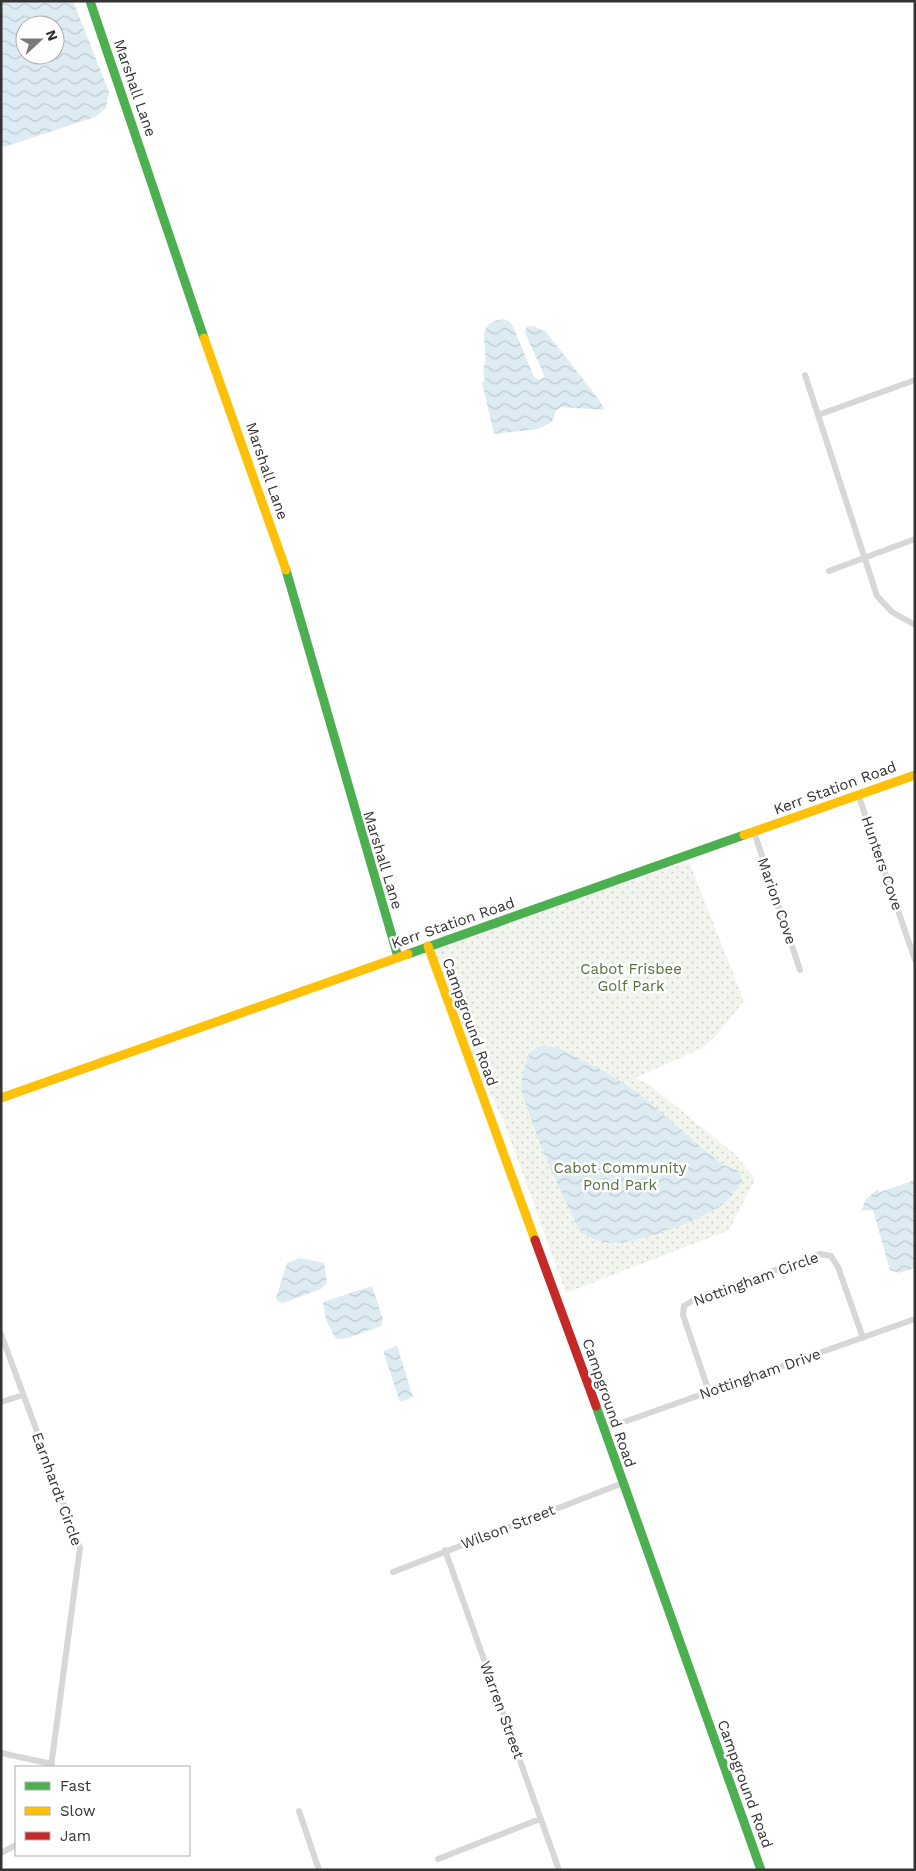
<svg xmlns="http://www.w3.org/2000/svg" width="916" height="1871" font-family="'Work Sans',sans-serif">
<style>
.park{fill:url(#park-dots)}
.water{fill:url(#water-waves);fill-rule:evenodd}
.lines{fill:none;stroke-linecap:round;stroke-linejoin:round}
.street{stroke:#d7d7d7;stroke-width:6}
.fast{stroke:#4caf50;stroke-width:9}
.slow{stroke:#ffc107;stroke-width:9}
.jam{stroke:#c62828;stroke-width:9}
.labels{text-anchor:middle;stroke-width:5;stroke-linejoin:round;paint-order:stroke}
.street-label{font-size:15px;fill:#333;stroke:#fff}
.park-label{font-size:15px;fill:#56703f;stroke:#fff}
</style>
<defs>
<pattern id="park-dots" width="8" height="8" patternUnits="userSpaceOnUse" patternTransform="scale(1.25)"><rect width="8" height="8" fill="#f1f5ed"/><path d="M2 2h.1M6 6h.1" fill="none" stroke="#cfd2cc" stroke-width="1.8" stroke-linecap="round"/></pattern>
<pattern id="water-waves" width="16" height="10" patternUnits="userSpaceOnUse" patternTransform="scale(1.25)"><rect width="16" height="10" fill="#ddebf3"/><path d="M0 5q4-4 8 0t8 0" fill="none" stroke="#becad1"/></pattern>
</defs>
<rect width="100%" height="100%" fill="#fff"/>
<path class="park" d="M689 862 744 1001 714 1038 702 1048 635 1078 651 1086 736 1155 755 1179 729 1230 566 1293 504 1122 457 1024 428 946Z"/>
<path class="water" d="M1 1H73L109 92 106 108 95 117 1 148ZM25 25H55V55H25Z
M502 319 509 321 513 326 534 377 539 380 544 377 543 372 525 333 527 326H534L546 332 600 401 604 410 561 407 556 411 552 422 538 429 494 434 482 383 485 380C482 371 484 369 485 361 488 344 474 325 502 319Z
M544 1045 561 1049 609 1074 637 1092 721 1164 739 1171 742 1180C738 1188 731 1198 723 1204 704 1219 635 1245 611 1243 600 1242 588 1237 579 1230L543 1152 521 1090 522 1076 529 1054 535 1048Z
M915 1180V1268L899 1273 890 1270 873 1210 861 1211 866 1199 877 1190 880 1192Z
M300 1258 324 1263 327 1282 321 1289 283 1303 278 1302 276 1298 287 1263Z
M372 1286 383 1319 381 1326 348 1338 336 1339 326 1320 323 1302Z
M397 1346 413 1397 400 1402 383 1351Z"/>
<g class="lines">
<path class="street" d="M805 375 877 596 892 612 915 625
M818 415 915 380
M829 571 915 539
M858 794 915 960
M754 832 800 970
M1 1334 80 1548 51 1767
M709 1392 683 1315 684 1306 697 1298 820 1254 831 1256 838 1267 863 1338
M1 1402 23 1395
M604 1429 915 1319
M445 1550 559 1870
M393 1572 623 1483
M1 1753 52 1764
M299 1811 319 1870
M1 1853 16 1845
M438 1859 540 1819"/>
<path class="fast" d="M90 1 204 338
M286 570 398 957
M408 954 744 835
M596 1406 761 1870"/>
<path class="slow" d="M204 338 286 570
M744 835 915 775
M428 946 535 1240
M1 1098 408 954"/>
<path class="jam" d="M535 1240 596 1406"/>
</g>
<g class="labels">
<g class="street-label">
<text transform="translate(135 88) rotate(71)" y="5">Marshall Lane</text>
<text transform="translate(267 471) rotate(71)" y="5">Marshall Lane</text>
<text transform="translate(835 788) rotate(-20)" y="5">Kerr Station Road</text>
<text transform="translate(383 860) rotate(73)" y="5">Marshall Lane</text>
<text transform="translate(882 863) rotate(71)" y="5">Hunters Cove</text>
<text transform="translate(777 901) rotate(71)" y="5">Marion Cove</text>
<text transform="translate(453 923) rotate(-19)" y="5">Kerr Station Road</text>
<text transform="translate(470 1022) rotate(70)" y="5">Campground Road</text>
<text transform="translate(756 1279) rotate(-20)" y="5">Nottingham Circle</text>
<text transform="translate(760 1374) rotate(-19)" y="5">Nottingham Drive</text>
<text transform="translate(609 1403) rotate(71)" y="5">Campground Road</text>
<text transform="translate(57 1489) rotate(70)" y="5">Earnhardt Circle</text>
<text transform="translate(508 1527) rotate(-21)" y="5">Wilson Street</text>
<text transform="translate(502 1710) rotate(70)" y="5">Warren Street</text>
<text transform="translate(745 1784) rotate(70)" y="5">Campground Road</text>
</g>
<g class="park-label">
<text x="631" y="974">Cabot Frisbee<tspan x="631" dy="17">Golf Park</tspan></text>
<text x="620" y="1173">Cabot Community<tspan x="620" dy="17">Pond Park</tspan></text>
</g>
</g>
<rect width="916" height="1871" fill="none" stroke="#333333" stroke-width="5"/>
<rect x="15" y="1766" width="175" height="90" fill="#ffffff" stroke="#adadad"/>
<rect x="25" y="1782" width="25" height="8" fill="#4caf50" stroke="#adadad"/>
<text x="60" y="1791" font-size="15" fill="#333333">Fast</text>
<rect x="25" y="1807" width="25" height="8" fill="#ffc107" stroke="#adadad"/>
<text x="60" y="1816" font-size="15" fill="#333333">Slow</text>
<rect x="25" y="1832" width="25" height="8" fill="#c62828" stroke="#adadad"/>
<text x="60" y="1841" font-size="15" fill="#333333">Jam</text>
<g transform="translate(40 40) rotate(69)"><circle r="24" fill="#ffffff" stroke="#adadad"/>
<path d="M0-4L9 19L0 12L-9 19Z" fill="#7a7a7a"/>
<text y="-8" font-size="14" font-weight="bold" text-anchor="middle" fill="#333333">N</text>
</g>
</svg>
